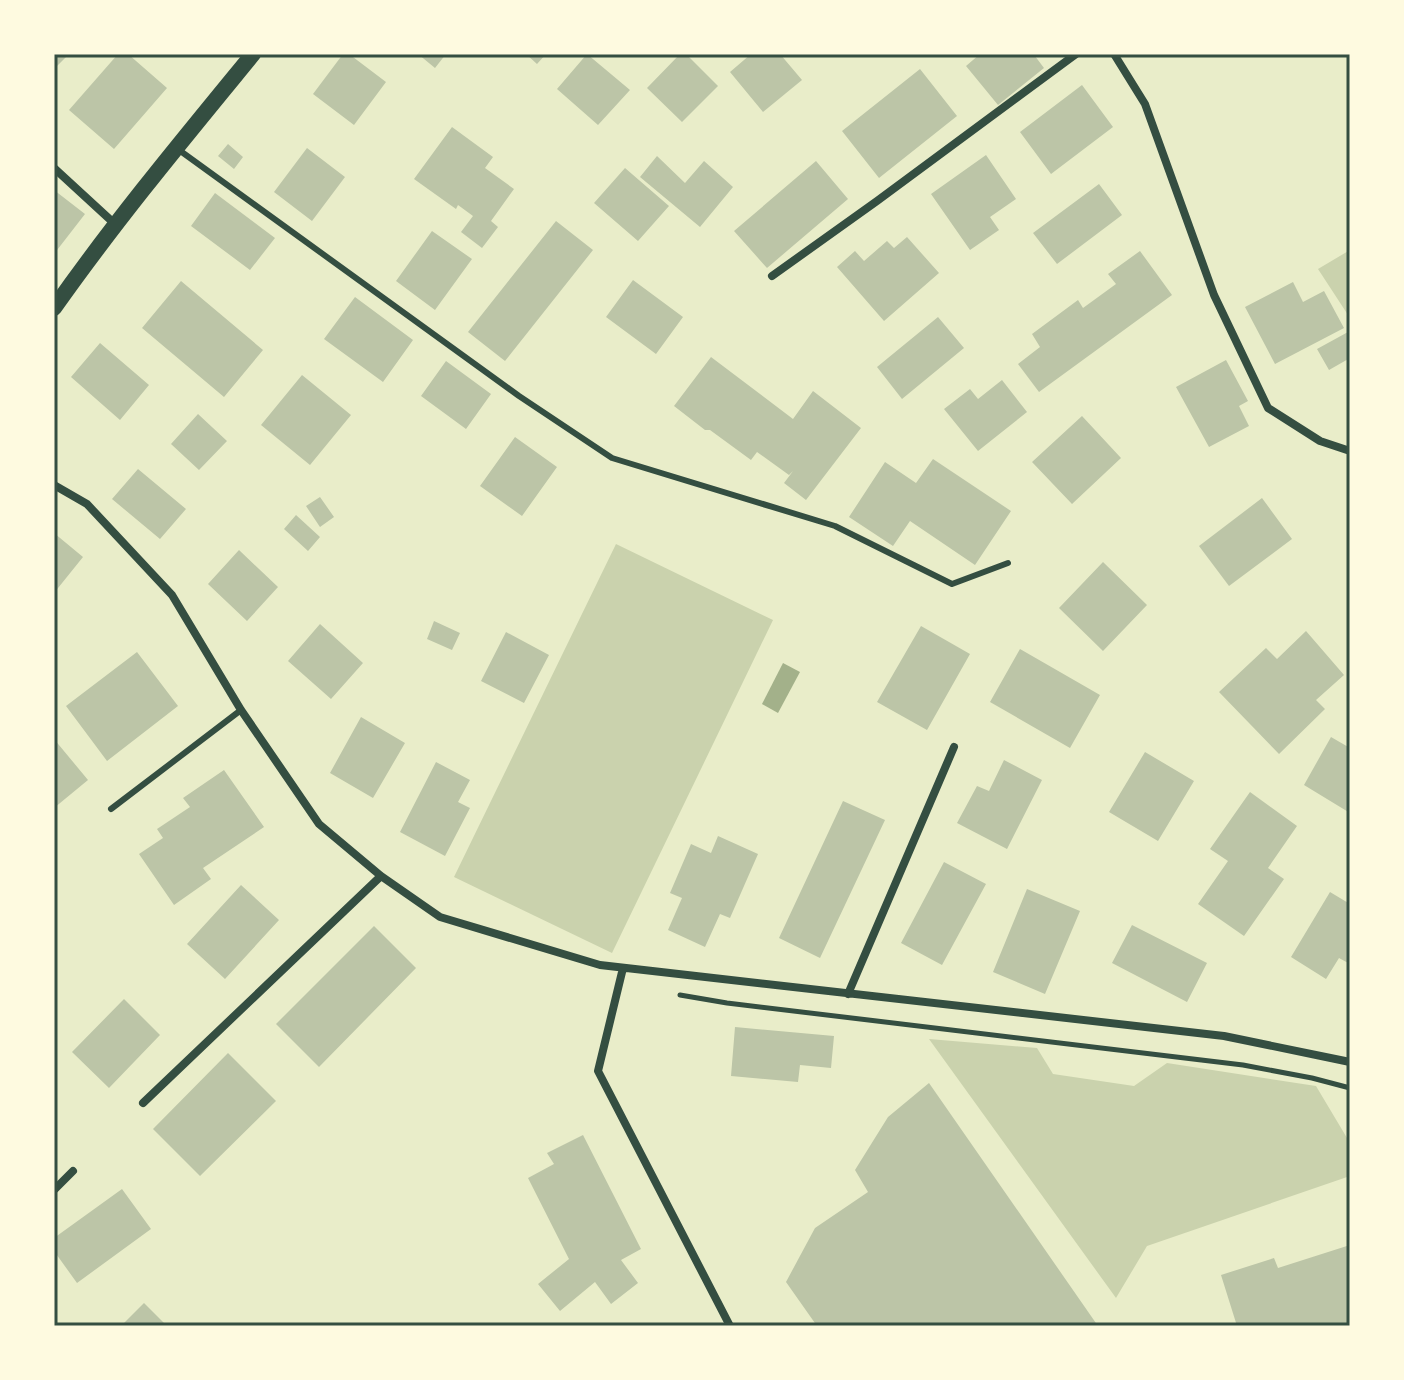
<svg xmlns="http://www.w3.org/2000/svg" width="1404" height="1380" font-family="Georgia,serif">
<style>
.green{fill:#cad2ad}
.water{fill:#a3b18a}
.building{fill:#bcc5a7}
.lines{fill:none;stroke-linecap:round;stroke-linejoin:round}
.path{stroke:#344e41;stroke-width:5}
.service{stroke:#344e41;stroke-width:6}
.minor{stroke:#344e41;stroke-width:8}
.secondary{stroke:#344e41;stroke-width:16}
.neatline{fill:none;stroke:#344e41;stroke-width:3}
</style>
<rect width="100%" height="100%" fill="#e9edc9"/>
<path class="green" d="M1350 250V318L1318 269Z
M616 544 773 620 612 953 454 877Z
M929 1039 1037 1048 1053 1074 1134 1086 1167 1063 1316 1086 1350 1143V1176L1147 1246 1116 1298Z"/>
<path class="water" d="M783 663 800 672 778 713 762 704Z"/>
<path class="building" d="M54 54H69L54 69Z
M118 54H128L167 88 114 149 69 110Z
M343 54H349L386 82 354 125 313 94Z
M418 54H446L435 68Z
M526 54H546L537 64Z
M587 54 630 90 598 125 557 89Z
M680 54H686L718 86 682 122 647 88Z
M751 54H780L802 80 763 112 730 72Z
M980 54H1038L1035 56 1044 68 998 105 966 66Z
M920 69 957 116 879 178 842 131Z
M1082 85 1113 127 1051 174 1020 132Z
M452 127 493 157 485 168 514 189 491 221 498 227 482 248 461 232 473 216 458 205 456 209 414 179Z
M228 144 243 157 234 169 218 156Z
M307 148 345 177 312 221 274 192Z
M986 155 1016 199 990 217 999 230 970 250 931 194Z
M657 156 685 183 704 161 733 187 700 227 640 177Z
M816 161 848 199 767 268 734 231Z
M625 168 669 206 638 241 594 203Z
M1099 184 1122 215 1057 264 1033 233Z
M54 190 85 214 54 254Z
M215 193 275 238 250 270 191 226Z
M556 221 593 250 505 361 468 332Z
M432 231 472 259 435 310 396 281Z
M907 237 939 273 884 321 837 267 855 251 864 261 887 241 894 248Z
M1140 251 1172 295 1039 392 1018 364 1040 347 1032 334 1078 300 1083 308 1116 284 1108 274Z
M633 280 683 317 656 354 606 317Z
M181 281 263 350 224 397 142 328Z
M1293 282 1303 302 1324 291 1344 328 1275 364 1245 307Z
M355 297 413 340 383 382 324 339Z
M938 317 964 348 902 399 877 367Z
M1348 332 1350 335V358L1329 370 1317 349Z
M100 343 149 385 120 420 71 377Z
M711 357 793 419 813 391 861 428 806 500 784 483 793 471 789 475 757 452 751 460 710 430H705L674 406Z
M1226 360 1248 401 1239 406 1249 426 1209 447 1176 387Z
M446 361 491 394 466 429 421 396Z
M302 375 351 415 310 465 261 425Z
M1002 380 1027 412 978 451 944 409 970 389 978 399Z
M198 414 227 441 199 470 171 444Z
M1082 416 1121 458 1072 504 1032 462Z
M515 437 557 467 522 516 480 486Z
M933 459 1011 511 975 565 910 521 893 546 849 517 885 462 916 483Z
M138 469 186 509 160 539 112 499Z
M320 497 334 517 320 527 306 506Z
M1262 498 1292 539 1229 586 1199 546Z
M296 515 320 537 308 551 284 529Z
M54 533 83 557 54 593Z
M239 550 278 587 247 621 208 584Z
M1103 562 1147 605 1103 651 1059 608Z
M434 621 460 633 452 650 427 639Z
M320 624 363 663 331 699 288 661Z
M921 626 970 654 927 730 877 702Z
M1306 631 1344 675 1316 700 1325 709 1279 754 1219 692 1266 648 1277 659Z
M506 632 549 655 524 703 481 681Z
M1020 649 1100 695 1070 748 990 702Z
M137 652 178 706 107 761 66 706Z
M361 717 405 743 373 798 330 773Z
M1331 737 1350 748V813L1304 785Z
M54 739 88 780 54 808Z
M1145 752 1194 781 1158 841 1109 812Z
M1004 760 1042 780 1007 849 957 823 977 786 989 791Z
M436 762 470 780 458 802 470 808 445 856 400 832Z
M224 770 264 827 203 868 211 879 174 905 139 854 163 838 157 829 190 807 183 798Z
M1250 792 1297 826 1268 868 1284 879 1244 936 1198 904 1228 861 1210 849Z
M843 801 885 820 820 958 779 938Z
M718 836 758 854 730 918 720 914 705 947 668 930 682 898 670 893 691 844 711 853Z
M944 862 986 884 942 965 901 943Z
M241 885 279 920 225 979 187 944Z
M1027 889 1080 911 1045 994 993 972Z
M1330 892 1350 904V964L1339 958 1326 979 1291 957Z
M1132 925 1207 963 1187 1002 1112 963Z
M374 926 416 968 319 1067 276 1024Z
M124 999 160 1035 109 1088 72 1052Z
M735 1027 834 1036 831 1068 800 1065 798 1082 731 1076Z
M228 1053 276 1101 200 1176 153 1129Z
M929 1083 1098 1326H817L786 1282 815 1228 868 1192 855 1170 888 1117Z
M583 1135 641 1249 621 1260 638 1283 611 1304 595 1282 560 1311 538 1284 569 1259 528 1178 554 1164 547 1153Z
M122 1189 151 1229 77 1283 54 1251V1238Z
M1350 1245V1326H1237L1221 1275 1274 1258 1278 1268Z
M144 1303 167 1326H121Z"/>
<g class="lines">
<path class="path" d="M680 995 727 1003 1243 1065 1312 1078 1350 1088"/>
<path class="service" d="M179 150 519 396 612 458 835 526 952 584 1008 563
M111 809 241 710"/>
<path class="minor" d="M1114 54 1145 104 1214 295 1268 408 1320 441 1350 451
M54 168 116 225
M772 276 877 201 1076 54
M54 485 87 504 172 595 241 710 319 824 381 876 440 917 600 965 1224 1036 1350 1062
M623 968 598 1071 730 1326
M848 994 954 747
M143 1103 381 876
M54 1190 73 1171"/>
<path class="secondary" d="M54 308C116 220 185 137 253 54"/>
</g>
<rect width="1404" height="1380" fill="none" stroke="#fefae0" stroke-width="112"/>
<rect x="56" y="56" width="1292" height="1268" class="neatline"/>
</svg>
